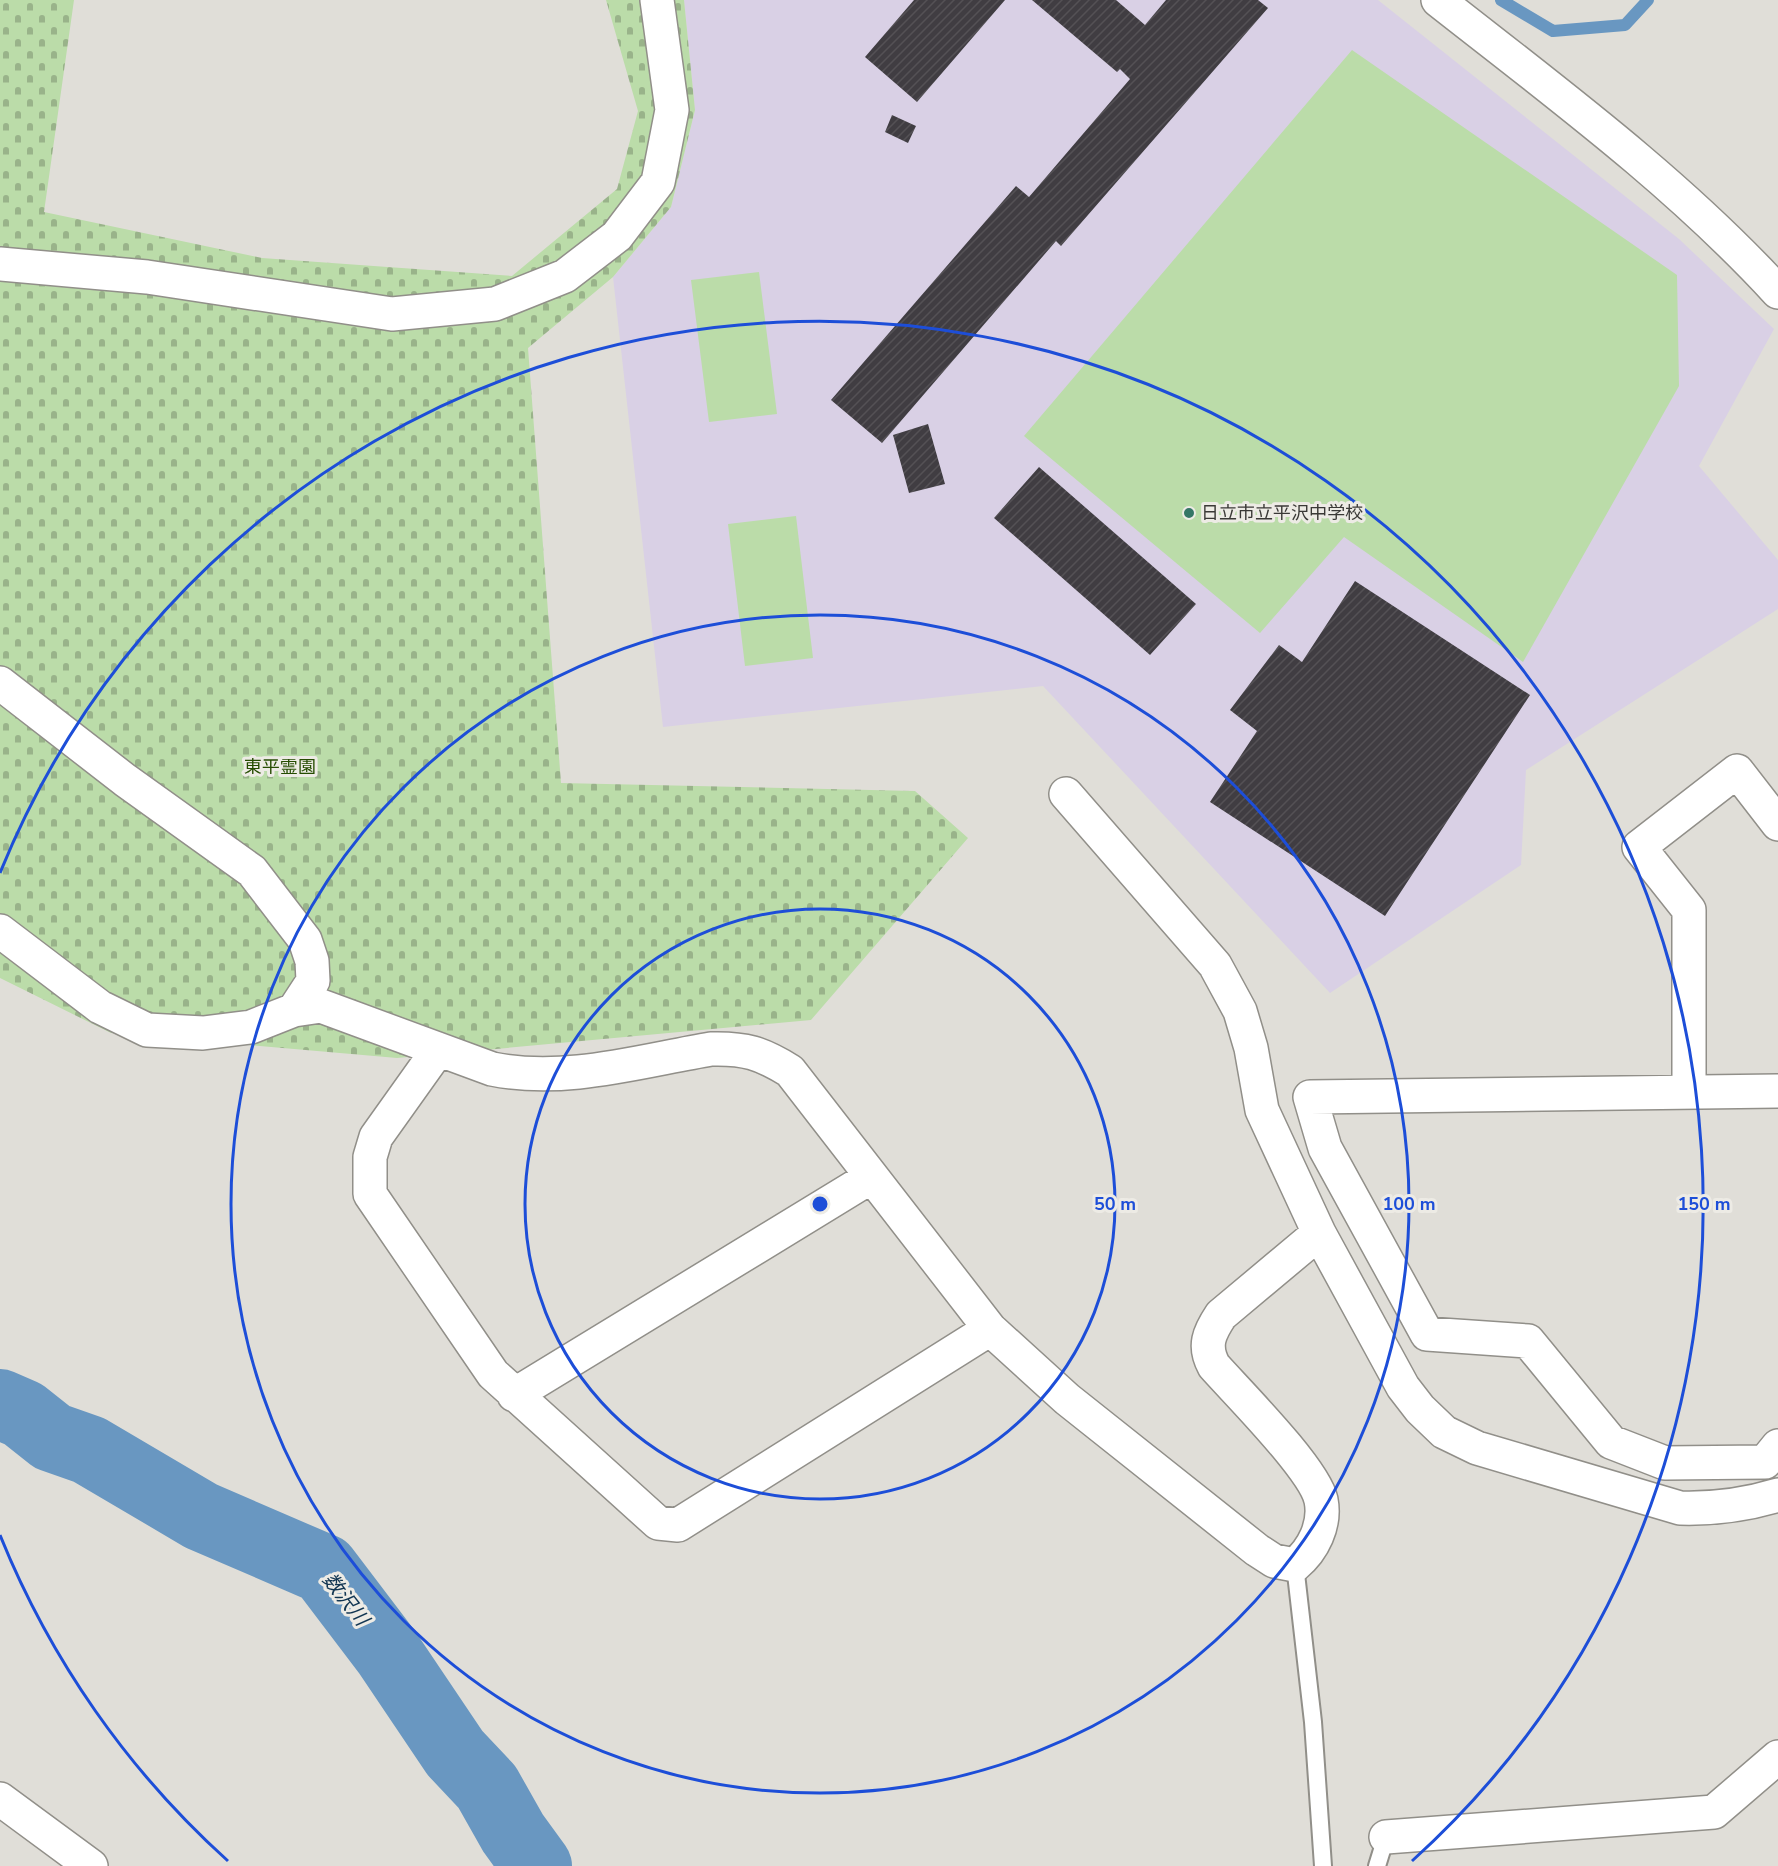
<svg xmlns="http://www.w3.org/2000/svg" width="1778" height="1866" font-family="'Nunito Sans','Noto Sans JP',sans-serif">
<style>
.education{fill:#d9d0e5}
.cemetery{fill:url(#cemetery-stones)}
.garden{fill:#bbdca9}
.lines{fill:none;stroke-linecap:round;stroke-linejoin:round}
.stream{stroke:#6997c1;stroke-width:12}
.river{stroke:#6997c1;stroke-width:70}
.building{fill:url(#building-hatch)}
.lane-casing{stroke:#918f89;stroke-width:20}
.street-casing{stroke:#918f89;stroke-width:36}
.lane{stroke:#fff;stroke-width:16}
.street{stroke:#fff;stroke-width:33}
.ring{fill:none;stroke:#1d4ed8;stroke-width:3}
.poi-dot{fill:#357666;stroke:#edebe5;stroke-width:2}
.labels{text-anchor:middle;stroke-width:6;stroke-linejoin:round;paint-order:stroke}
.poi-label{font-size:18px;fill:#3a3936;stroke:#edebe5;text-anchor:start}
.park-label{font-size:18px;fill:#254c00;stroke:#edebe5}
.water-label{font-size:20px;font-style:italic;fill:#113552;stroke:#edebe5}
.centre{fill:#1d4ed8;stroke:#edebe5;stroke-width:3}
.ring-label{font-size:18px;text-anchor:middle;font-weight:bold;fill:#1d4ed8;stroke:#edebe5;stroke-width:6;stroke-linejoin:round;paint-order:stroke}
</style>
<defs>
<pattern id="cemetery-stones" width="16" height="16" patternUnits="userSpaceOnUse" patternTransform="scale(1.5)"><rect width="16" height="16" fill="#bbdca9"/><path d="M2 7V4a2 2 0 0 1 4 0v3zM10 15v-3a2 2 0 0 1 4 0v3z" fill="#99b38a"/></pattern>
<pattern id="building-hatch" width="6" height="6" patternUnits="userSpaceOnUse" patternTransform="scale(1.5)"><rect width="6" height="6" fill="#403d42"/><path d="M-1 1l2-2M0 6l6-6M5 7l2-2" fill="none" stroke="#545155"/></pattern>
</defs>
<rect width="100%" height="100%" fill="#e0ded8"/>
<path class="education" d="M684 0H1378L1679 239 1774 329 1699 466 1778 560V609L1526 770 1521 865 1330 993 1043 686 663 727 613 277 671 207 695 110Z"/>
<path class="cemetery" d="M0 0H74L44 212 262 258 512 276 617 189 638 111 606 0H684L695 110 671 207 613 277 528 348 561 783 915 791 968 838 811 1020 397 1058 111 1033 0 978Z"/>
<path class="garden" d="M1352 50 1677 275 1679 386 1523 662 1344 537 1260 633 1024 436Z
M759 272 777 414 709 422 691 280Z
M796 516 813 658 745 666 728 524Z"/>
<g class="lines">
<path class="stream" d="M1501 0 1553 31 1625 25 1648 0"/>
<path class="river" d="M0 1404 23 1414 52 1437 89 1450 201 1516 324 1569 387 1652 455 1753 487 1787 513 1833 537 1866"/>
</g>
<path class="building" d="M914 0H1005L917 102 865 57Z
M1032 0H1116L1145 25 1166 0H1258L1268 8 1061 246 1056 241 882 443 831 400 1016 186 1029 197 1130 79 1120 69 1117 72Z
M892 115 916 126 908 143 885 132Z
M928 424 945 484 909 493 893 435Z
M1039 467 1196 604 1150 655 994 518Z
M1355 581 1530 695 1385 916 1210 802 1257 731 1230 710 1279 645 1302 662Z"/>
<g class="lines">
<g class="lane-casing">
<path id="lane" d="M1295 1565 1313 1722 1323 1866
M1377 1866 1386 1837"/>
</g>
<g class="street-casing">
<path id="street" d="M1438 0C1555 92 1677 182 1778 292
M0 264 147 277 392 314 495 304 565 276 617 236 658 182 672 110 657 0
M0 683 125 780 252 871 305 940 312 961 313 981 294 1010
M1066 794 1215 965 1240 1011 1251 1048 1262 1110 1319 1233 1403 1387 1420 1409 1444 1432 1477 1448 1680 1508C1715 1509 1745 1505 1778 1495
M0 931 100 1007 147 1030 203 1033 251 1027 294 1010 321 1006 492 1069C564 1084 640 1061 711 1049 745 1048 761 1053 790 1071L990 1329 1067 1399 1257 1550 1274 1561 1295 1565C1313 1550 1326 1525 1321 1500 1314 1469 1238 1393 1214 1366 1203 1346 1209 1333 1221 1315L1319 1233
M438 1050 376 1137 370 1157V1194L493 1374 658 1523 678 1525 990 1329
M1778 1091 1310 1097 1325 1148 1427 1334 1528 1341 1611 1442 1665 1463 1765 1462 1778 1446
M1689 1092V910L1639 847 1737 771 1778 824
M514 1395 871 1177
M0 1799 91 1866
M1386 1837 1714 1812 1778 1757"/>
</g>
<use href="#lane" class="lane"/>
<use href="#street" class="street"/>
</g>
<g class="ring">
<circle cx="820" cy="1204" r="295"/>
<circle cx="820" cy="1204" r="589"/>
<path d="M228 1861A884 884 0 0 1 0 1535M0 873A884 884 0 1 1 1412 1861"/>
</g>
<circle class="poi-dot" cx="1189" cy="513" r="6"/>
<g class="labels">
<g class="poi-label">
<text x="1201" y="519">日立市立平沢中学校</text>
</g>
<g class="park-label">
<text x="280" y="773">東平霊園</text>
</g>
<g class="water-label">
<text transform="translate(346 1599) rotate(52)" y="7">数沢川</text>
</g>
</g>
<circle cx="820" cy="1204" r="9" class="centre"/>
<g class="ring-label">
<text x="1115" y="1210">50 m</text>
<text x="1409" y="1210">100 m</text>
<text x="1704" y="1210">150 m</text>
</g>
</svg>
